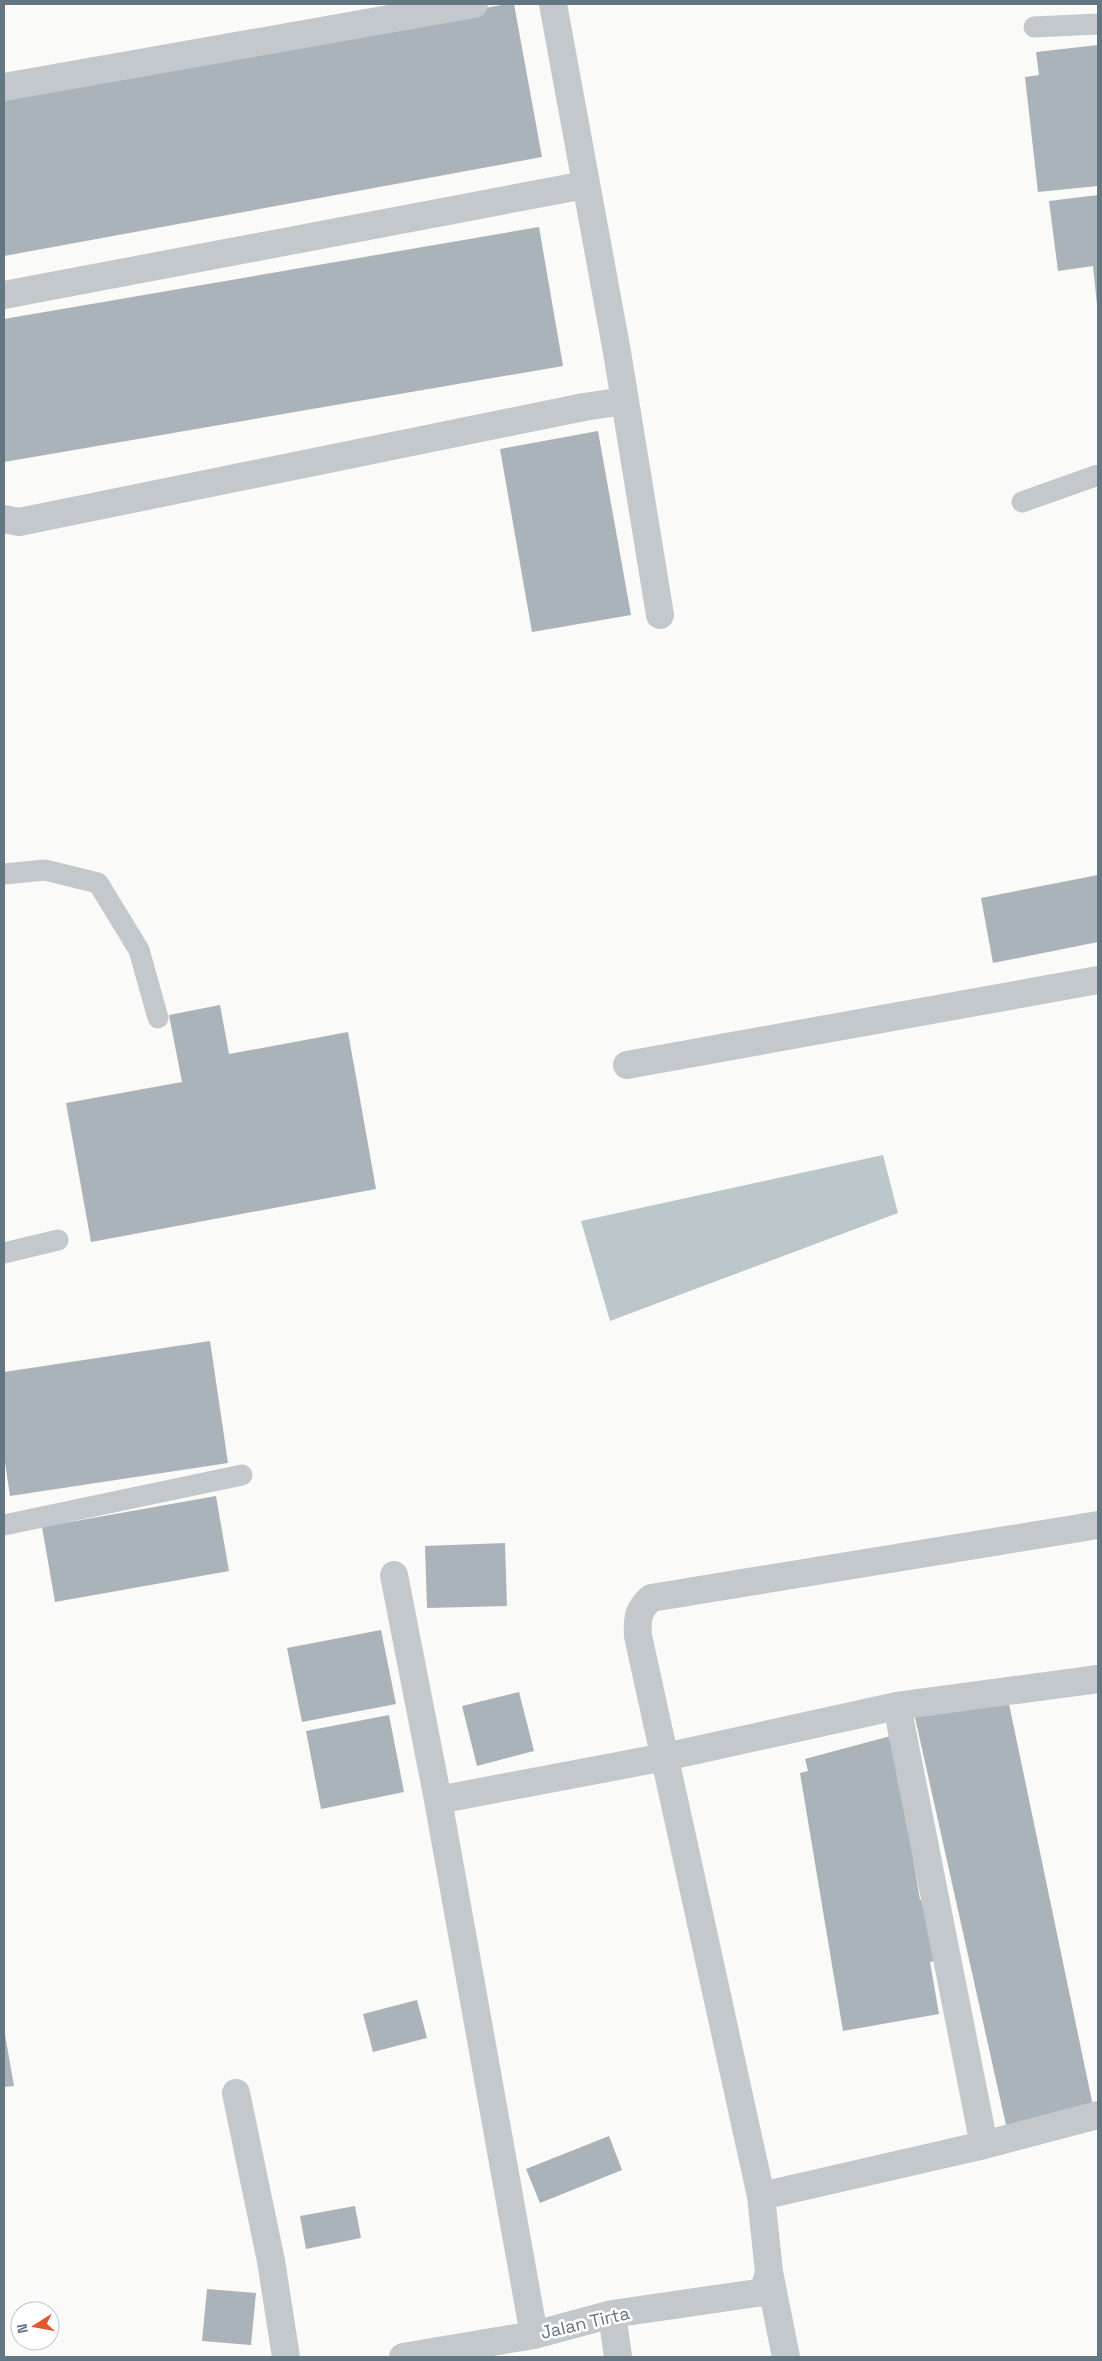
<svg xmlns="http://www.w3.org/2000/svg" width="1102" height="2361" font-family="'Space Grotesk',sans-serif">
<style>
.water{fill:#bbc7cb}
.building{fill:#aab3b9}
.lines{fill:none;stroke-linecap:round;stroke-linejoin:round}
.lane{stroke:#c3c8cc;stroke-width:21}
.street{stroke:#c3c8cc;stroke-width:28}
.labels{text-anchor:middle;stroke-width:5;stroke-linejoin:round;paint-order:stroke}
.street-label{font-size:18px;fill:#657683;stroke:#fff}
</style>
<rect width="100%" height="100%" fill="#fafaf8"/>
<path class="water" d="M883 1155 898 1213 610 1321 581 1221Z"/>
<path class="building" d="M507 4H514L542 157 4 256V96Z
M1098 45V186L1038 192 1025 77 1039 75 1036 52Z
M1098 195V305H1097L1093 266 1058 271 1049 201Z
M539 227 563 366 4 462V319Z
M598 431 631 615 532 632 500 449Z
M1098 875V942L993 963 981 898Z
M220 1005 229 1054 348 1032 376 1189 91 1242 66 1103 182 1082 169 1015Z
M210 1341 228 1463 10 1496 4 1456V1372Z
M216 1496 229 1571 55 1602 42 1527Z
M505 1543 507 1606 427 1608 425 1546Z
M381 1630 396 1704 302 1722 287 1648Z
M519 1692 534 1751 477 1766 462 1706Z
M1008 1699 1093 2106 1008 2134 914 1713Z
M389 1715 404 1792 321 1809 306 1731Z
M894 1735 916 1856 913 1857 920 1900 929 1898 942 1959 930 1962 939 2014 843 2031 800 1773 808 1771 805 1759Z
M417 2000 427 2038 373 2052 363 2014Z
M4 2029 14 2086 4 2087Z
M609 2136 622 2170 540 2203 526 2169Z
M355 2206 361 2238 306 2249 300 2216Z
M207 2289 256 2293 251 2345 202 2341Z"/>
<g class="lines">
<path class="lane" d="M1034 27 1098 24
M1022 502 1098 475
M4 874 45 870 98 883 139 950 158 1018
M4 1253 58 1240
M4 1525 242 1475"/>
<path class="street" d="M553 4 617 352 660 615
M4 87 474 4
M4 295 585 185
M4 519 19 522 584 407 624 401
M627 1065 1098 980
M394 1575 438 1800 534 2335
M897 1706 984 2145
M438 1800 665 1757 897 1706 1098 1679
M236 2093 271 2261 286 2357
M761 2196 638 1636C637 1618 638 1610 651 1598L1098 1525
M769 2272 786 2357
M612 2314 618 2357
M403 2357 534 2335 612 2314 757 2293 765 2287 769 2272 761 2196 984 2145 1098 2115"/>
</g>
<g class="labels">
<g class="street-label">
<text transform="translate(585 2323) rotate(-13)" y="6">Jalan Tirta</text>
</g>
</g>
<rect width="1102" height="2361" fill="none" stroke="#657683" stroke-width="10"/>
<g transform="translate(35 2326) rotate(259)"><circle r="24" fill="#ffffff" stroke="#c1c8cd"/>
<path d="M0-4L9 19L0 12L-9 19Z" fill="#e4572e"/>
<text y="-8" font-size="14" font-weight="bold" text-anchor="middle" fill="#657683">N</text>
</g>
</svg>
